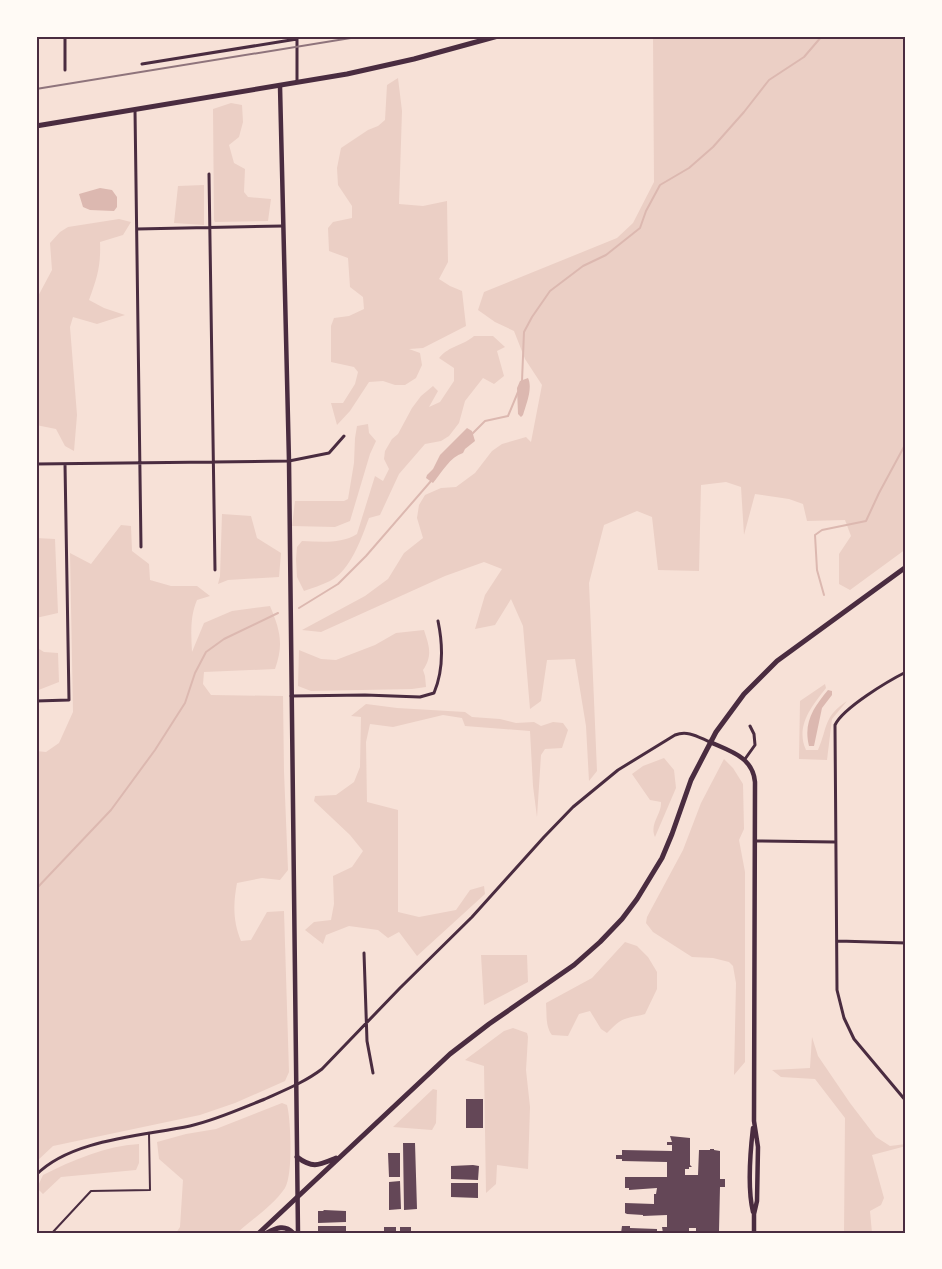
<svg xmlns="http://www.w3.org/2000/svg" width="942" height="1269" font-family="Helvetica,sans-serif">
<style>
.green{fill:#ebcfc5}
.water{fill:#dcb8b0}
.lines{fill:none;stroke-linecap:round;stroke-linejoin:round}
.stream{stroke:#dcb8b0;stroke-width:2}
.building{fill:#644757}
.service{stroke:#4a2c40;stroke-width:2}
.minor{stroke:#4a2c40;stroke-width:3}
.tertiary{stroke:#4a2c40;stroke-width:4.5}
.primary{stroke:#4a2c40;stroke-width:5}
.rail{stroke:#8f747c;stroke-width:2}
.neatline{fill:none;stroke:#4a2c40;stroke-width:2}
</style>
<rect width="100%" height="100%" fill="#f7e1d7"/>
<path class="green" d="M653 36H906V549L850 590 839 584V554L851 536 845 520 807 521 803 504 789 499 755 494 744 535 741 487 726 482 701 485 699 571 658 570 652 517 637 511 604 525 589 583 597 771 589 781 586 726 575 659 547 660 541 701 530 709 523 626 511 599 495 625 475 629 485 595 502 569 484 562 445 576 321 632 302 630 365 596 388 579 404 553 423 538 417 518 419 505 425 495 441 488 456 487 475 473 492 451 502 444 526 437 531 442 542 385 525 359 514 331 495 322 478 310 484 292 617 238 633 223 654 182Z
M398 78 402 111 399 204 423 206 447 201 448 262 439 279 450 286 462 291 466 326 423 348 409 349 420 353 422 365 416 378 405 385H395L383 381 369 382 350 411 337 425 331 403H343L355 384 358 372 354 367 331 362V326L334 318 349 316 364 309 363 297 350 287 348 258 329 251 328 228 333 222 352 218V206L338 185 337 168 341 148 368 130 378 126 385 120 387 85Z
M231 103 242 105 243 122 239 137 229 145 234 163 245 169 244 192 248 197 271 199 268 221 215 222 214 220 213 109Z
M204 185V225L174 223 178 186Z
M119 219 131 222 123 235 100 242C101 266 97 278 89 300L104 308 125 315 97 324 73 317 70 327 77 415 74 451 65 446 56 429 36 425V300L52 270 50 243 60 232 68 227Z
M474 336H493L505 347 497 351 504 376 494 384 483 378 465 401 459 423 449 436 441 441 425 444 399 474 380 515 369 518C361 539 351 570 330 581 322 585 312 588 304 591L297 577 296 559 297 547 302 541C321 542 341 544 357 534L375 476 383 481 389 469 384 459 385 451 392 439 398 434 412 408 421 396 433 386 438 391 429 407 440 402 454 381V368L439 358C450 345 461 347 474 336Z
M368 424 369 433 376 441 370 454 350 521 335 527 292 526 295 501H344L348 499 354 463 355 438 357 426Z
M222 514 251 516 257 538 281 553 279 577 228 580 218 584 220 576Z
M121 525 131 526 132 551 149 564 150 580 171 586H197L210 596 197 600C190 616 191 634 192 652L204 623 232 611 270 606C280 630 284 644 275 669L204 672 203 684 211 695 283 696 284 772 288 870 280 880 262 878 237 883C233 904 233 922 241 941L251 940 267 912 284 911 289 1072 285 1081 235 1103 200 1115 53 1146 36 1162V751L46 752 59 743 73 712 70 553 91 564Z
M36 538 55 539 58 613 36 618Z
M424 630C429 646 433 655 423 670L425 676 426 687 412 689 311 691 298 686 299 650 321 659 336 660 375 645 396 633Z
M36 647 44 652 58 653 59 682 36 691Z
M825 684 826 688C812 706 795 726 806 750H818C828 727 823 717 847 701L832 719 827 760 799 759 800 701Z
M366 704 397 708 465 712 472 717 500 719 516 723 534 722 541 726 553 722 563 723 568 730 562 748 545 749 541 755 537 817 533 786 530 731 465 726 462 718 443 715 393 727 370 724 366 742 367 802 398 810V912L419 917 456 910 470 890 484 886 485 894 417 956 399 932 388 938 378 930 349 926 326 935 323 944 305 930 314 922 331 920 334 904 333 876 352 867 363 851 350 835 314 801 315 796 336 795 354 782 360 767 361 717 351 716Z
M664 758 674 770 676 788 655 837C649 824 662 814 661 802L650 800 632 774 643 766Z
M724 759 733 768 743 784 744 829 739 840 745 872V1062L734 1075 736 983 733 966 729 962 713 958 692 957 653 932 646 923 647 917 683 850 701 803Z
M625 942 637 946 648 957 657 972V989L645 1014C639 1016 634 1016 628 1018 619 1020 613 1027 607 1033L601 1029 590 1011 579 1014 568 1036 552 1035C545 1026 547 1014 546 1003L592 978Z
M481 955H527L528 982 484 1005Z
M513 1028 527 1033 528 1037 526 1070 530 1107 528 1169 497 1165 496 1184 486 1193 484 1066 465 1060 504 1031Z
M812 1037 818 1056 850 1103 876 1137 890 1146 906 1144V1146L872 1155 884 1198 881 1205 870 1211 872 1233H844L845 1118 815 1079 781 1077 772 1070 810 1068Z
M433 1089 437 1090 436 1123 432 1130 393 1127Z
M282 1103 287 1105C291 1120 293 1175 285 1188 273 1206 252 1219 237 1233H176L180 1227 183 1180 159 1159 157 1142 186 1134 216 1129Z
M139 1144V1163L136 1170 61 1177 43 1194 37 1188 43 1175C73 1160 105 1146 139 1144Z"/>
<path class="water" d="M100 188 112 190 117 197V207L114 211 90 210 83 207 79 194Z
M528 378C533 388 526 405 523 415L521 417 518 414 517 388 520 381Z
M467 428 472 431 475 441 465 449 463 453C450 457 442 472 433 483L426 478 427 475 433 469 440 455Z
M828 690 832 691V695L822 708 814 746H809C803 722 814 707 828 690Z"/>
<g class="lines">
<path class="stream" d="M522 381 524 332 532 317 550 291 583 266 606 255 640 228 646 211 660 185 689 168 713 147 744 112 769 80 804 57 822 36
M472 434 485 421 508 416 518 392
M824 595 817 570 815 535 822 530 866 521 879 493 906 443
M299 608 338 584 366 556 431 481
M36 889 111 810 155 750 185 703 195 673 206 652 224 639 278 613"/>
</g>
<path class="building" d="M466 1099H483V1128H466Z
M670 1136 690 1138V1165L692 1167H689V1169H685V1175H698L699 1150H710V1149H714V1150L720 1151V1179H725V1187H720L719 1231H723V1233H696V1228H689V1232L663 1233 662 1227H667V1215L643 1216V1215L627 1214 625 1213V1203L654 1204V1194H656L657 1188 629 1190V1188H625V1177H667V1162L622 1161V1159H616V1155H622V1150L672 1151V1145H667V1142H672Z
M403 1143H415L417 1209 404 1210Z
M388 1153H400V1177H389Z
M473 1165 479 1166 478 1180 451 1179V1166Z
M400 1181 401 1209 389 1210V1182Z
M451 1183H478V1198L451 1197Z
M324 1210 346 1211V1222L318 1223V1211H323Z
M318 1226H346V1233H318Z
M622 1226H630V1228L657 1229V1233H621Z
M384 1227H396V1233H384Z
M400 1227H411V1233H400Z"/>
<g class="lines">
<path class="service" d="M52 1233 91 1191 150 1190 149 1133"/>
<path class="minor" d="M65 36V70
M297 36V82
M142 64 297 39
M135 110 141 547
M209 174 215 570
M137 229 283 226
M36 464 289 461 329 453 344 436
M906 672C888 681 843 708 835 725L837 990 844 1018 854 1039 906 1101
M291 696 365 695 420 697 434 693C444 669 443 645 438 621
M36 701 69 700 65 464
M745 759 755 745 754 734 750 726
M756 841 835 842
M838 941 906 943
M364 953 367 1041 373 1073
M36 1175C71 1139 143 1136 190 1126 216 1120 240 1109 265 1099 285 1090 305 1082 322 1069L400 988 472 917 544 837 573 807 618 770 675 735C688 730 698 737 710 742"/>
<path class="tertiary" d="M280 86 289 461 298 1233
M710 742C730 751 753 757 755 782L754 1121 758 1147 757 1201 754 1214V1233
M753 1128C750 1154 747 1187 753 1212"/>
<path class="primary" d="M36 126 347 74 414 59 498 36
M297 1157C313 1169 319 1165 336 1158
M259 1233 450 1054 489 1024 574 965 600 942 622 919 637 899 662 858 672 834 691 780 716 732 744 694 777 661 906 567
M267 1233C276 1228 285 1224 293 1233"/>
<path class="rail" d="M36 89 363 36"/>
</g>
<rect width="942" height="1269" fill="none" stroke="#fffaf5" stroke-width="75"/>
<rect x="38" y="38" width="866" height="1194" class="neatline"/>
</svg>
